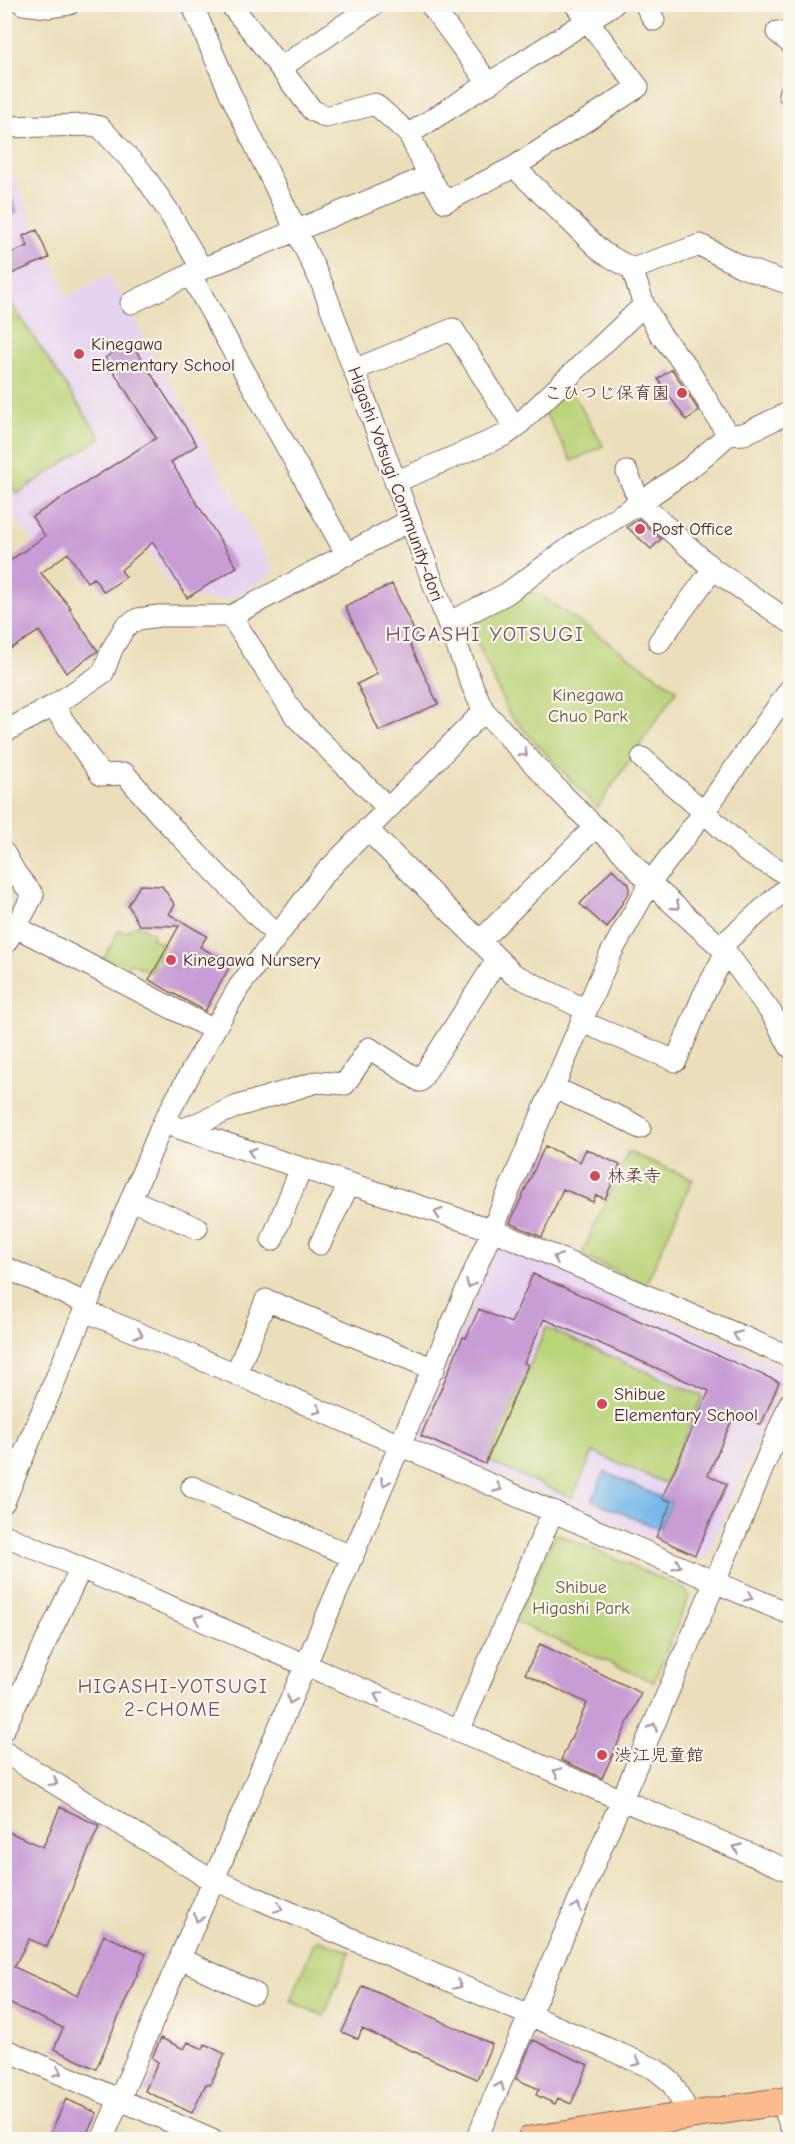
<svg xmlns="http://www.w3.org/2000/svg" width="795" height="2144" font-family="'Comic Neue','Klee One',sans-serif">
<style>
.built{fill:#e5d3f1}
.green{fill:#bad479;stroke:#827a52;stroke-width:1.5}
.water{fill:#75b8ea;stroke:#606c8a;stroke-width:1.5}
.building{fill:#c89cd5}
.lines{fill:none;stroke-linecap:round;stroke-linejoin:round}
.minor-casing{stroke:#82625d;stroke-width:23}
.major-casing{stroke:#82625d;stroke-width:29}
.minor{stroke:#fff;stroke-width:21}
.major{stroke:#fbbb8d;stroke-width:27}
.oneway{stroke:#ae9aa0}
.poi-dot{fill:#d1495b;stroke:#fbf7ec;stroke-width:2}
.labels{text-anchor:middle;stroke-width:4.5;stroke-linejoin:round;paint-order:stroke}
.poi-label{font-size:18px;fill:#4a1f2b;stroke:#fbf7ec;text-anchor:start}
.street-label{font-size:18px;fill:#4a1f2b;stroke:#fbf7ec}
.park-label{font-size:18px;fill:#6c5542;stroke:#fbf7ec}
.neighbourhood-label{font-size:20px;letter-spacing:1.5px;fill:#764b66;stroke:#fbf7ec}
.quarter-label{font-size:21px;letter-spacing:1.5px;fill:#764b66;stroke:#fbf7ec}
</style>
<rect width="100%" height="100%" fill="#fbf7ec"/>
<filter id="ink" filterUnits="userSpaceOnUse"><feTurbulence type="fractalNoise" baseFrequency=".0167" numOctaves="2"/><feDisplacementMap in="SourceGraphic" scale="12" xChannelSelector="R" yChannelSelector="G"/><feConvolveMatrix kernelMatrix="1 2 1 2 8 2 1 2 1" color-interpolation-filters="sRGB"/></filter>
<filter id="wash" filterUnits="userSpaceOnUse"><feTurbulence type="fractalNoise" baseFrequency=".008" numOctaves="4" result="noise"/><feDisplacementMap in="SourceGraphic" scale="24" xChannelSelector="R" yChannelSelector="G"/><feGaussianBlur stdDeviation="1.35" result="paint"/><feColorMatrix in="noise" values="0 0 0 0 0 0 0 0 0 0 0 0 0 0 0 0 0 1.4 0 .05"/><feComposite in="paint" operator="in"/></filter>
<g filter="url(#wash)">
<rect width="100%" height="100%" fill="#eadfba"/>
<path class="built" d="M4 155 68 297 108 274 187 412 275 573 227 600 186 598 173 590 127 516 52 568 5 504Z
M498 1243 787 1369 707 1557 701 1560 416 1440Z"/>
<path class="green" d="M4 293 101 438 17 494 5 475Z
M570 388 603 446 572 461 544 411Z
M533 590 677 690 597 808 509 714 470 626Z
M137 925 154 934 151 938 164 945 150 972 130 962 125 972 103 960 119 930 124 933Z
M628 1152 693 1179 646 1284 581 1256Z
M546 1328 703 1396 665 1483 593 1452 572 1498 488 1461Z
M556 1533 683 1588 689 1596 654 1682 515 1622Z
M320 1940 350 1952 324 2016 290 2001 314 1943Z"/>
<path class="water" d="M5 184 17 212 5 218H4Z
M604 1472 672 1502 659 1529 592 1500Z"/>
<g id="blocks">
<path class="building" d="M37 230 49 258 4 277V256L28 246 23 236Z
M130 341 197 445 171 462 237 567 187 598 153 542 121 570 126 577 104 592 94 578 87 582 68 553 41 573 71 608 69 609 98 651 66 673 39 631 4 653V565L45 536 32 517 156 438 105 358Z
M672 369 699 411 686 420 658 379Z
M639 519 661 539 651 549 627 527Z
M392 584 417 637 409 642 438 704 379 731 357 684 377 674 345 606Z
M612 869 629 884V892L607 928 580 904Z
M140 885 162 886 175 905 169 914 207 936 200 947 231 964 205 1011 149 980 179 926 139 925 128 905Z
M545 1146 580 1162 586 1149 620 1165 605 1199 596 1195 593 1202 563 1189 542 1237 510 1223Z
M533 1274 779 1382 761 1425 735 1413 708 1475 727 1484 695 1555 656 1537 672 1502 662 1498 709 1391 544 1319 524 1363 528 1365 485 1464 421 1436 463 1337 466 1338 479 1309 511 1323Z
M540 1644 641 1693 602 1778 561 1760 587 1703 525 1674Z
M60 1807 99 1826 47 1947 29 1939 14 1967 77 1996 104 1935 146 1954 96 2069 54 2049 63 2028 4 2001V1830L43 1847Z
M363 1986 492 2044 477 2079 362 2029 358 2039 342 2032Z
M161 2038 184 2049 188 2042 203 2049 205 2044 225 2054 210 2085 206 2084 192 2113 145 2091 158 2062 152 2058Z
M533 2040 588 2065 571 2104 558 2098 555 2104 536 2095 539 2089 516 2079Z
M66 2099 97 2113 84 2139H48Z"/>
</g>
</g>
<g filter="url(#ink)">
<use href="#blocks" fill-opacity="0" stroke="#82625d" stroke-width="1.5"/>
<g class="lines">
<g class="minor-casing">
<path id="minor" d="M23 4 48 7 69 4
M192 4 230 93 322 284 448 623 474 690 484 711 558 790 595 827 610 839 650 883 726 952 772 1014 790 1047
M230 4 255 35 312 110 326 117 375 104 409 134 429 176 445 202 514 167 638 87 575 4
M430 4 489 84
M645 4 654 20
M777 32 790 43
M280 68 375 4
M789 94 790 93
M4 127 91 125 100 127 141 171 167 209 202 269
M409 134 614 4
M514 167 602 252 632 269 644 305 660 334 686 366 728 435
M632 269 700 245 742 267 790 284
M190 274 347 555
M131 303 202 269 429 176
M354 370 453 329 515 428
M627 472 640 503 713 569 790 622
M395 482 505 435 515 428 644 305
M231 616 296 717 388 808
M448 623 506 594 579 541 640 503 690 468 728 435 744 434 790 412
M659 642 713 569
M53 706 101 775 125 774 160 815 277 936
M4 732 53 706 103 673 112 649 125 627 138 619 159 616H231L409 521
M642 758 704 812 748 853 790 876
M367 829 513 974 586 1010
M4 853 16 874 33 895 16 927 214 1030 239 987 323 875 484 711
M480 941 595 827
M4 945 16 927
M721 946 790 885
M582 1022 676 1061 703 996 726 952
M554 1088 626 1120 640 1128
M163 1123 493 1230 790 1357
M184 1129 238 1106 317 1082 345 1084 369 1048 420 1081 497 960
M131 1200 197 1228
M272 1240 301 1168
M320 1244 349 1184
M4 1267 88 1304
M85 1311 236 1374 715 1582 790 1403
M236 1374 266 1300 434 1369
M192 1487 353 1557
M4 1502 163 1123 214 1030
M4 1535 459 1731 790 1871
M4 1729 81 1568
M459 1731 553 1511
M4 1752 203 1875 655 2069 671 2082 690 2115
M181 1959 254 1993
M4 2049 212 2140
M782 2101 790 2125
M102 2140 610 955 650 883 704 812 790 689
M476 2140 715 1582 790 1614"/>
</g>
<g class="major-casing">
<path id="major" d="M530 2140 790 2100"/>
</g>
<use href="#minor" class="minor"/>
<use href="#major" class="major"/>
</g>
<defs><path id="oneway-chevron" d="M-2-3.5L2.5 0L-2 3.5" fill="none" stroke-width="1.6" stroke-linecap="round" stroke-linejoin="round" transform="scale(1.5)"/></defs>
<g class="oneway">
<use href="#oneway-chevron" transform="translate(524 753) rotate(42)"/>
<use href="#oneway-chevron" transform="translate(676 906) rotate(41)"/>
<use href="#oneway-chevron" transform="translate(252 1152) rotate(-162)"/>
<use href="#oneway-chevron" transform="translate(438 1213) rotate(-162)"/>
<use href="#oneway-chevron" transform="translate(557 1258) rotate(-157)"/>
<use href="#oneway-chevron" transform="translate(470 1284) rotate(113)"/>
<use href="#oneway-chevron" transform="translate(139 1334) rotate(23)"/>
<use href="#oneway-chevron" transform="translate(737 1335) rotate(-157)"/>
<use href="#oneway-chevron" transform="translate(318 1410) rotate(24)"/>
<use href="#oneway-chevron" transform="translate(385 1482) rotate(113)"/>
<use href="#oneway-chevron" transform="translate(498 1488) rotate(23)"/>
<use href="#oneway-chevron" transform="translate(677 1565) rotate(24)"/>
<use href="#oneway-chevron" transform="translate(749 1597) rotate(23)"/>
<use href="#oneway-chevron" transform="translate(198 1619) rotate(-157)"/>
<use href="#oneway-chevron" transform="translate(378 1696) rotate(-157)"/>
<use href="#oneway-chevron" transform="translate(291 1700) rotate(113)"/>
<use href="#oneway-chevron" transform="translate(653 1727) rotate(-67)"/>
<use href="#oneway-chevron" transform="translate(557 1772) rotate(-157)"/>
<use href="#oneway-chevron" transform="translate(54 1782) rotate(32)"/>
<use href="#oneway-chevron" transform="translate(737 1848) rotate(-157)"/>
<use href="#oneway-chevron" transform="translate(577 1907) rotate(-67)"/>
<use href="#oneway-chevron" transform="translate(279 1908) rotate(23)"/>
<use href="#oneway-chevron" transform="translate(198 1918) rotate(113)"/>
<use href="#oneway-chevron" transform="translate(458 1985) rotate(23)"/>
<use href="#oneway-chevron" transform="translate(637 2062) rotate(23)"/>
<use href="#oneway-chevron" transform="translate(58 2072) rotate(23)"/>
<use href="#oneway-chevron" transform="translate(500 2086) rotate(-66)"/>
</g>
</g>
<g class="poi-dot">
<circle cx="79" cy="354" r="6"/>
<circle cx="682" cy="393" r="6"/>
<circle cx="640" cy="529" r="6"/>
<circle cx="171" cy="960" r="6"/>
<circle cx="595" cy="1176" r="6"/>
<circle cx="602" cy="1404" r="6"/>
<circle cx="602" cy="1755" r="6"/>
</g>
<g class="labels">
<g class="poi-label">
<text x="91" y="350">Kinegawa<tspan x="91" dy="21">Elementary School</tspan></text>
<text x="670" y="399" text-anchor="end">こひつじ保育園</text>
<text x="652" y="535">Post Office</text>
<text x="183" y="966">Kinegawa Nursery</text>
<text x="607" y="1182">林柔寺</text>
<text x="614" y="1400">Shibue<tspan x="614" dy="21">Elementary School</tspan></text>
<text x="614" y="1761">渋江児童館</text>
</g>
<g class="street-label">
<text transform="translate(396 484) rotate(70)" y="6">Higashi Yotsugi Community-dori</text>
</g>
<g class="park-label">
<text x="588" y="701">Kinegawa<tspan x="588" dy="21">Chuo Park</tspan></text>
<text x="581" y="1593">Shibue<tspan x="581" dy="21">Higashi Park</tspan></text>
</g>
<g class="neighbourhood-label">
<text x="173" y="1693">HIGASHI-YOTSUGI<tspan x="173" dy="23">2-CHOME</tspan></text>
</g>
<g class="quarter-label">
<text x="485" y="641">HIGASHI YOTSUGI</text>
</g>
</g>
<rect width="795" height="2144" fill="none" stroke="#fbf7ec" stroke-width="24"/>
</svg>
